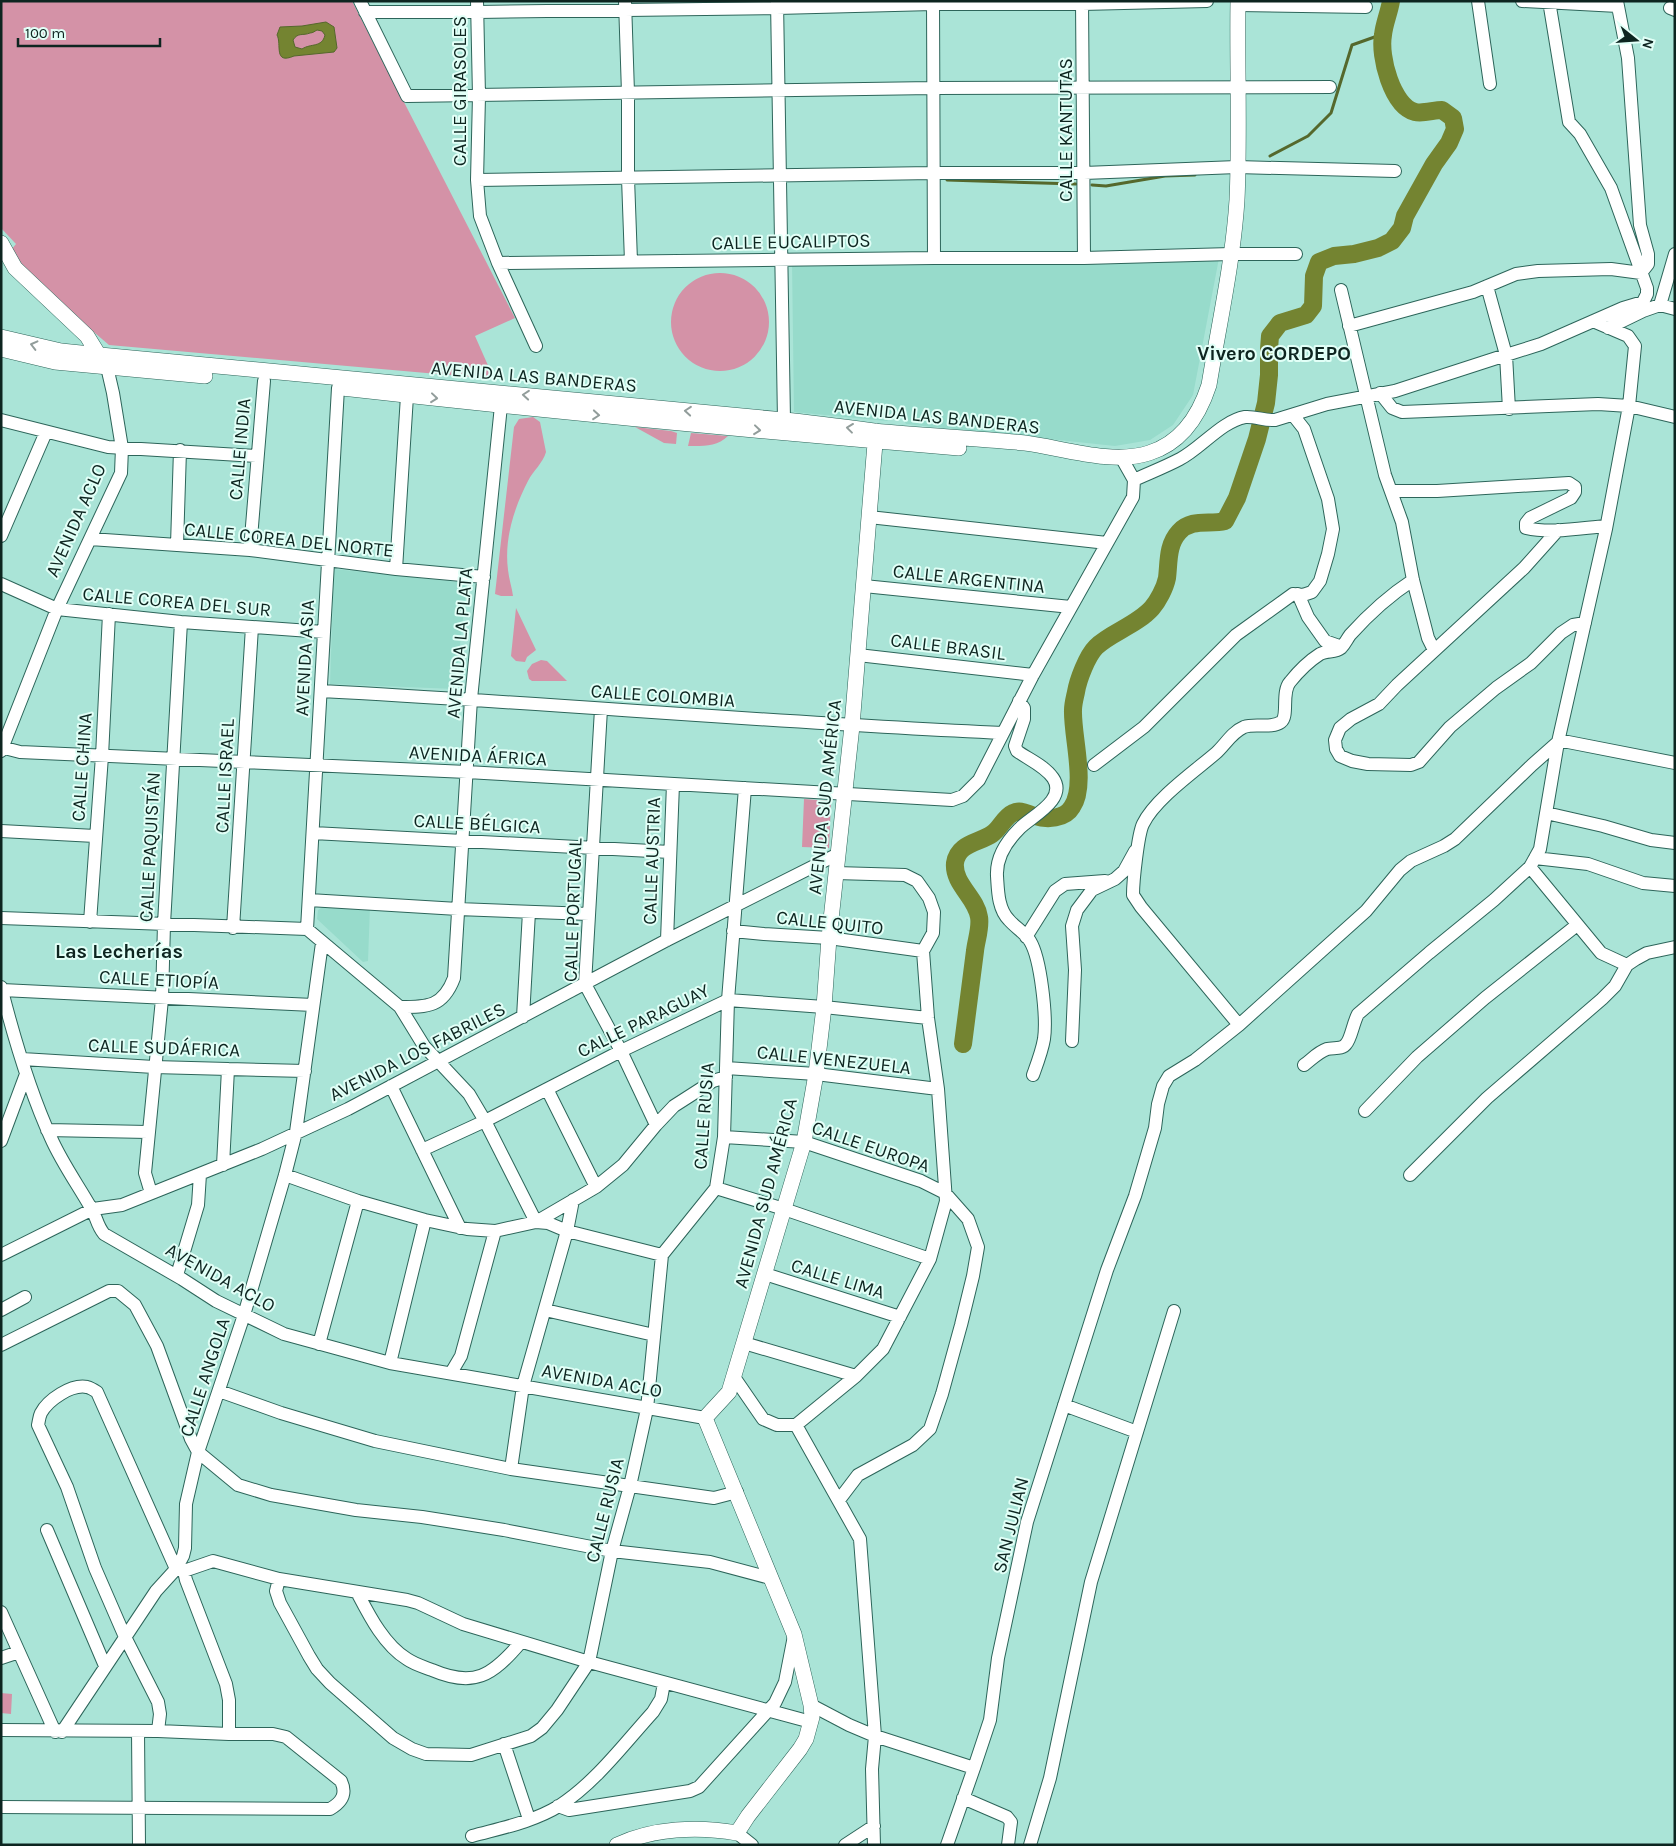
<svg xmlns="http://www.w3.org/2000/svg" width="1676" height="1846" font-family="Karla,sans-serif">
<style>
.built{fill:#97dbcb}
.green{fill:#d492a7}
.water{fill:#748431;stroke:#55682c;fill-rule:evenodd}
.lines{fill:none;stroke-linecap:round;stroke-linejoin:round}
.stream{stroke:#55682c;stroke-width:3}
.river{stroke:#748431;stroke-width:18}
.minor-casing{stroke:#2d655a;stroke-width:14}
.major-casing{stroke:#2d655a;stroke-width:16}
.minor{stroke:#fff;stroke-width:12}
.major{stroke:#fff;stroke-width:15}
.oneway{stroke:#929d9b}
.labels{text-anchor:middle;stroke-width:4;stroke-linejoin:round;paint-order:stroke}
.street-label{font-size:19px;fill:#0d2520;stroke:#e2fff7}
.neighbourhood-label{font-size:20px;font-weight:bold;fill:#0d2520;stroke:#e2fff7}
</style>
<rect width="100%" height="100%" fill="#aae4d7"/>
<path class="built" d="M1219 258 1193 395 1173 425 1150 440 1115 446 906 424 899 410 887 421 794 412 792 262Z
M334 569 467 583 455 689 330 684Z
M324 906 370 907 368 961 363 962 317 919 318 910Z"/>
<path class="green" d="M1 1H352L515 318 475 336 494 379 109 345 20 269 11 250 16 244 1 228Z
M671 322a49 49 0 1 1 98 0a49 49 0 1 1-98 0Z
M533 417 540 422 546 452C543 463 533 471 528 481 514 508 504 539 508 570 509 579 512 588 513 596H501L495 594 514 427 519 419Z
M635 427 671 431 677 433 676 444 664 443Z
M691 433 728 436C717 447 703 446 688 446Z
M516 608 536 650 527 657 525 662 516 661 511 656Z
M541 660 547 661 567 681H532L529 679 527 671 532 664Z
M804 799 831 801 829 848 802 847Z
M1 1693 12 1694 11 1714 1 1713Z"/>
<path class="water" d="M326 22 334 27 337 48 334 52 294 56C273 65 282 44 277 35L280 27 302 26ZM317 30 322 31 325 35C322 48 311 43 302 49L295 47 293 40C298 32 303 36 310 33 313 33 315 31 317 30Z"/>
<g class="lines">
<path class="stream" d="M1270 156 1308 136 1331 113 1352 45 1383 34
M947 180 1076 184
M1092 185 1106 186 1165 176 1195 175"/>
<path class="river" d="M963 1044C967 1013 971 982 975 951 976 941 981 927 979 917 976 897 953 884 955 863 958 843 979 843 992 834 1000 829 1004 817 1013 813 1021 809 1027 814 1035 816 1047 820 1065 819 1072 807 1087 785 1072 736 1073 710 1073 704 1075 697 1076 692 1078 680 1087 656 1096 647 1110 633 1137 625 1152 608 1158 601 1165 588 1167 578 1169 563 1167 545 1179 532 1192 518 1209 525 1225 521L1237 498 1257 439 1266 403 1269 375V349L1270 336 1280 323 1306 315 1313 306 1314 276 1319 262 1334 256 1354 254 1378 248 1392 241 1402 228 1405 216 1434 164 1449 143 1455 129 1453 118 1442 110C1434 110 1423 114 1415 112 1392 106 1379 56 1383 35 1384 24 1389 13 1391 1"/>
<g class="minor-casing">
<path id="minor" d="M360 1 407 96 933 88 1330 87
M477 1 479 96 477 180 480 216 498 263 536 346
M625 1 628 93V178L631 261
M777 1 784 420
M933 1 934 258
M1082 1 1084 258
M1478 1 1490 84
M1522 1 1618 6
M1238 5 1366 7
M1670 8 1675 10
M365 12H478L777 8 933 4H1082L1207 1
M477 180 933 173H1084L1237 167 1395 171
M498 263 934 258H1084L1231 254H1296
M1487 286 1506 355 1509 409
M1341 290 1385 475 1402 522 1413 580 1428 638 1434 650
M1660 305 1675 254
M1349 326 1473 292 1516 274 1538 271 1611 269 1641 273 1648 264V254L1640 225 1628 58 1617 1
M1608 328 1643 311 1660 305 1675 309
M1380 393 1392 408 1402 412 1598 404 1629 406 1675 417
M1 420 108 447 257 456
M1134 480C1149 473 1165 467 1180 459 1200 449 1222 421 1245 417 1255 416 1265 421 1275 420L1327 404 1395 391 1506 355 1541 344 1623 308 1643 302 1647 294V288L1611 188 1580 134 1569 122 1549 1
M1391 491H1437L1569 483 1575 487V492L1571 498 1530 518 1526 523V528C1551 534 1581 528 1606 526
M869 517 1107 543
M1558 530 1524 568 1397 685 1379 704 1351 719 1340 728 1335 740 1336 749 1340 756 1352 761 1368 764 1411 765 1419 762 1450 727 1496 688 1531 663 1561 633 1573 625 1585 623
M1 536 46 432
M90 539 250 550 396 569 484 577
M177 545 180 450
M250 550 264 381
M396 569 407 396
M1 584 57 609 181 622 324 632
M864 586 1071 607
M1298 594 1308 617 1325 641 1342 647
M858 655 1033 675
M321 691C549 703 776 723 1003 733
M1019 701 1024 708V719L1015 746 1017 751C1028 759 1045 766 1053 778 1068 800 1030 817 1019 829 1006 842 996 858 997 876 998 891 998 909 1009 920 1015 927 1025 933 1030 941 1041 959 1047 1018 1044 1039 1042 1051 1037 1064 1033 1075
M601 709 585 984 621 1051 656 1125
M1 747 20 752 467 772 952 800 963 796 979 780 1033 675 1133 497 1134 480 1121 457
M1 751 57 609 121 473 122 448 113 393 107 367
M1094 765 1144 727 1236 635 1293 594 1303 595 1312 592 1320 581 1328 554 1333 529 1328 499 1304 429 1293 415
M1546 813 1603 826 1651 840 1675 843
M1 831 95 836
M313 833 670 852
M1535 858 1588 864 1643 883 1675 886
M1530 867 1601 953 1627 965
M309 900 458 909 589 914
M1 918 307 929 400 1007 424 1046 469 1094 485 1121 536 1222
M90 922 102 756 109 614
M233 928 252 627
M307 929 338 388
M733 931 764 934 829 938 923 951
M1026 937 1055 891 1065 884 1105 881
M667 940 673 784
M1 987C14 1038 29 1090 51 1138 62 1163 78 1185 91 1208 97 1217 96 1224 104 1234L182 1279 216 1301 284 1334 390 1363 705 1418
M2 990 313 1005
M400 1007C428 1007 443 1007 454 978L471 699 502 396
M523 1017 529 912
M1239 1025 1141 907 1133 895C1133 881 1138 834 1143 824 1155 799 1195 771 1216 753 1225 745 1232 732 1244 727 1255 723 1271 729 1281 722 1289 716 1281 692 1290 682 1298 672 1309 661 1320 654 1327 650 1335 653 1341 648 1345 644 1347 639 1350 635 1368 615 1390 595 1413 580
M1072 1041 1075 970 1072 926 1077 910 1092 890 1115 879 1124 871 1135 851
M22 1059 154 1067 305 1071
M1304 1065C1311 1060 1318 1052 1327 1049 1333 1047 1342 1050 1346 1044 1351 1039 1353 1023 1358 1014L1429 953 1494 900 1530 867 1540 849 1558 742H1568L1675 763
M726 1068 816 1074 938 1089
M391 1086 460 1228
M547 1089 596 1187
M1365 1111 1417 1057 1485 998 1577 925
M47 1130 148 1132
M724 1137 804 1142 921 1181 945 1193 968 1219 978 1247 973 1276 961 1325 942 1394 930 1429 913 1445 858 1475 839 1500
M1 1141 26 1074
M422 1150 485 1121 621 1051 728 1000 824 1007 928 1018
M223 1165 228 1069
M285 1175 358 1201 425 1220 467 1229 495 1231 536 1222 596 1187 623 1165 656 1125 674 1106 713 1081 726 1077
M1410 1175 1487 1098 1602 999 1615 986 1627 965 1636 959 1647 953 1675 947
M716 1188 784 1209 930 1259
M151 1193 145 1173 162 999 164 924 181 622
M536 1222 548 1223 567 1231 662 1255
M1 1255 93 1209 122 1205 262 1149 348 1109 667 940 838 854
M765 1274 900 1317
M177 1275 198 1205 200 1174
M1 1310 25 1297
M545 1310 654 1335
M744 1343 856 1376
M319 1344 358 1201
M1 1345 109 1291H118L135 1305 157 1346 191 1439 198 1452 238 1485 271 1495 356 1510 422 1517 504 1530 612 1551 710 1562 770 1578
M390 1363 425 1220
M451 1373 461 1356 495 1231
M734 1377 763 1419 777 1425H796L856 1376 883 1349 930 1259 946 1201 938 1089 928 1018 923 951 933 933 934 912 929 898 917 881 905 875 836 873
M219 1391 281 1413 375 1441 511 1469 714 1498 737 1492
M1064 1405 1137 1432
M796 1425 860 1539 875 1736 872 1769 874 1845
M511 1469 523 1386 567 1231 573 1200
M47 1530 105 1666
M184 1571 186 1580 226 1684 229 1700V1734
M279 1579 407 1600 418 1603 463 1624 589 1662 612 1551 630 1486 647 1409 662 1255 716 1188 724 1137 728 1000 745 788
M357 1592C369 1615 384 1645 407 1659 414 1664 424 1667 432 1670 474 1688 492 1676 521 1642
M1 1612 19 1652 1 1658
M19 1652 55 1732
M811 1705 849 1725 875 1736 974 1768 990 1720 998 1658 1027 1522 1107 1270 1135 1196 1155 1128 1158 1104 1163 1086 1169 1076 1195 1060 1239 1025 1366 911 1400 870 1411 861 1444 846 1455 839 1532 765 1558 742 1606 529 1629 406 1635 346 1628 336 1593 321
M1 1730 158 1731 229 1734H273L286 1737 341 1781C347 1794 342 1802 330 1809L1 1807
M138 1731 139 1845
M158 1731 160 1714 158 1702 125 1637 95 1568 67 1487 38 1425C39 1421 39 1417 41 1413 48 1400 71 1384 87 1387 91 1388 94 1390 97 1392L176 1569 184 1571 213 1561 279 1579 276 1591 280 1603 309 1656 317 1669 330 1683 393 1738 412 1749 426 1754 471 1755 531 1736 542 1728 557 1710 589 1662 811 1722
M62 1732 156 1591 176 1569 183 1556 185 1548 186 1504 198 1452 244 1315 285 1175 296 1132 322 943
M504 1744 529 1819
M963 1798 1007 1817 1011 1822 1008 1845
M558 1806 569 1810 690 1791 699 1787 775 1703 785 1682 794 1636
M737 1833 752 1845
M472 1836C501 1828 533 1822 559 1806 596 1782 624 1744 653 1712L661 1699 664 1683
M845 1845 874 1826
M947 1845 974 1768
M1030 1845 1050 1778 1091 1582 1174 1311"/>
</g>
<g class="major-casing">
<path id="major" d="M1 243 15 268 87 336 103 362
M1 337 61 351 100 355 784 420C814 423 844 427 874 431 924 436 975 438 1025 443 1063 448 1112 465 1149 453 1181 443 1199 416 1209 385 1219 324 1233 262 1237 200 1240 134 1237 67 1238 1
M1 349 55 362 205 376
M342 388C547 411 753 431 959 448
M617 1845C653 1828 698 1826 737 1833L748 1816 800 1749 806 1739 812 1717 811 1705 794 1634 705 1418 729 1392 804 1142 816 1074 824 1007 829 938 852 726 876 431"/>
</g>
<use href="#minor" class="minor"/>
<use href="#major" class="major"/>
</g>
<defs><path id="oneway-chevron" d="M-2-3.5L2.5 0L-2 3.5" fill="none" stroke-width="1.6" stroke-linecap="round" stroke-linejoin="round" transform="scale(1.25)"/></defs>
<g class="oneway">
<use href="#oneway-chevron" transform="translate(34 345) rotate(-166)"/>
<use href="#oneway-chevron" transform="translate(526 395) rotate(-175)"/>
<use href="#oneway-chevron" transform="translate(434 398) rotate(6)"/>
<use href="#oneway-chevron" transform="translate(688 411) rotate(-175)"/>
<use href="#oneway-chevron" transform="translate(596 415) rotate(5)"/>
<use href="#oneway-chevron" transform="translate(850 428) rotate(-173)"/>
<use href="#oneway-chevron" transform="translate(757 430) rotate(6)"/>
</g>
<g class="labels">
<g class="street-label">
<text transform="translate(459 91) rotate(-90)" y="7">CALLE GIRASOLES</text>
<text transform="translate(1065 130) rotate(-90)" y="7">CALLE KANTUTAS</text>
<text transform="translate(791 241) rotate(-1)" y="7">CALLE EUCALIPTOS</text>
<text transform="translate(534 376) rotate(5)" y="7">AVENIDA LAS BANDERAS</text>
<text transform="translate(937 416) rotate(6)" y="7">AVENIDA LAS BANDERAS</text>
<text transform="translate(239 449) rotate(-85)" y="7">CALLE INDIA</text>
<text transform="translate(75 520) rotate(-66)" y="7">AVENIDA ACLO</text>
<text transform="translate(289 539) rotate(6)" y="7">CALLE COREA DEL NORTE</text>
<text transform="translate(969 578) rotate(6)" y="7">CALLE ARGENTINA</text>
<text transform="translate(177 601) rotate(5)" y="7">CALLE COREA DEL SUR</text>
<text transform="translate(459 643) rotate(-85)" y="7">AVENIDA LA PLATA</text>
<text transform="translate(948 646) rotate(7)" y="7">CALLE BRASIL</text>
<text transform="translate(304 658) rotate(-87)" y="7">AVENIDA ASIA</text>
<text transform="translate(663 695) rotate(4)" y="7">CALLE COLOMBIA</text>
<text transform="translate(478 755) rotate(3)" y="7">AVENIDA ÁFRICA</text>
<text transform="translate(81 767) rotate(-86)" y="7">CALLE CHINA</text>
<text transform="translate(224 776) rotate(-87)" y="7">CALLE ISRAEL</text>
<text transform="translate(824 797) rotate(-84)" y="7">AVENIDA SUD AMÉRICA</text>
<text transform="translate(477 823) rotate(3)" y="7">CALLE BÉLGICA</text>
<text transform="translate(149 847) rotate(-87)" y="7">CALLE PAQUISTÁN</text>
<text transform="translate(651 861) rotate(-88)" y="7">CALLE AUSTRIA</text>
<text transform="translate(572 910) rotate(-88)" y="7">CALLE PORTUGAL</text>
<text transform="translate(830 922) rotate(6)" y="7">CALLE QUITO</text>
<text transform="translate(159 979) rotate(3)" y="7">CALLE ETIOPÍA</text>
<text transform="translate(643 1020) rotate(-26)" y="7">CALLE PARAGUAY</text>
<text transform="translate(164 1047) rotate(2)" y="7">CALLE SUDÁFRICA</text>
<text transform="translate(417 1051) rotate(-27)" y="7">AVENIDA LOS FABRILES</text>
<text transform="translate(834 1059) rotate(6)" y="7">CALLE VENEZUELA</text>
<text transform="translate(703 1116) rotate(-86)" y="7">CALLE RUSIA</text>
<text transform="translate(871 1146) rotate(19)" y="7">CALLE EUROPA</text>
<text transform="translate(765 1193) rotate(-75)" y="7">AVENIDA SUD AMÉRICA</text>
<text transform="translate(221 1277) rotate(29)" y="7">AVENIDA ACLO</text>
<text transform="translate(838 1278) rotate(17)" y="7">CALLE LIMA</text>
<text transform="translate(204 1377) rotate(-72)" y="7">CALLE ANGOLA</text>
<text transform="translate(602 1380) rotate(10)" y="7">AVENIDA ACLO</text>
<text transform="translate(604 1510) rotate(-76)" y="7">CALLE RUSIA</text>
<text transform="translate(1010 1525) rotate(-76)" y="7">SAN JULIAN</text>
</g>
<g class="neighbourhood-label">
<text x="1274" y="360">Vivero CORDEPO</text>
<text x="119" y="958">Las Lecherías</text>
</g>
</g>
<rect width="1676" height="1846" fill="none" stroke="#0d2520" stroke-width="5"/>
<g transform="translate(1636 40) rotate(107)" stroke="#e2fff7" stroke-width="4" paint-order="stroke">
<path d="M0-4L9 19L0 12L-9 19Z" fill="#0d2520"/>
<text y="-8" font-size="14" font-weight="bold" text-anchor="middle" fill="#0d2520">N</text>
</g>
<path d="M18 38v8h142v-8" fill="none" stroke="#0d2520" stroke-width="2.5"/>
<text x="25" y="38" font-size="15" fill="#0d2520" stroke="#e2fff7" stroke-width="4" paint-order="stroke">100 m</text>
</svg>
